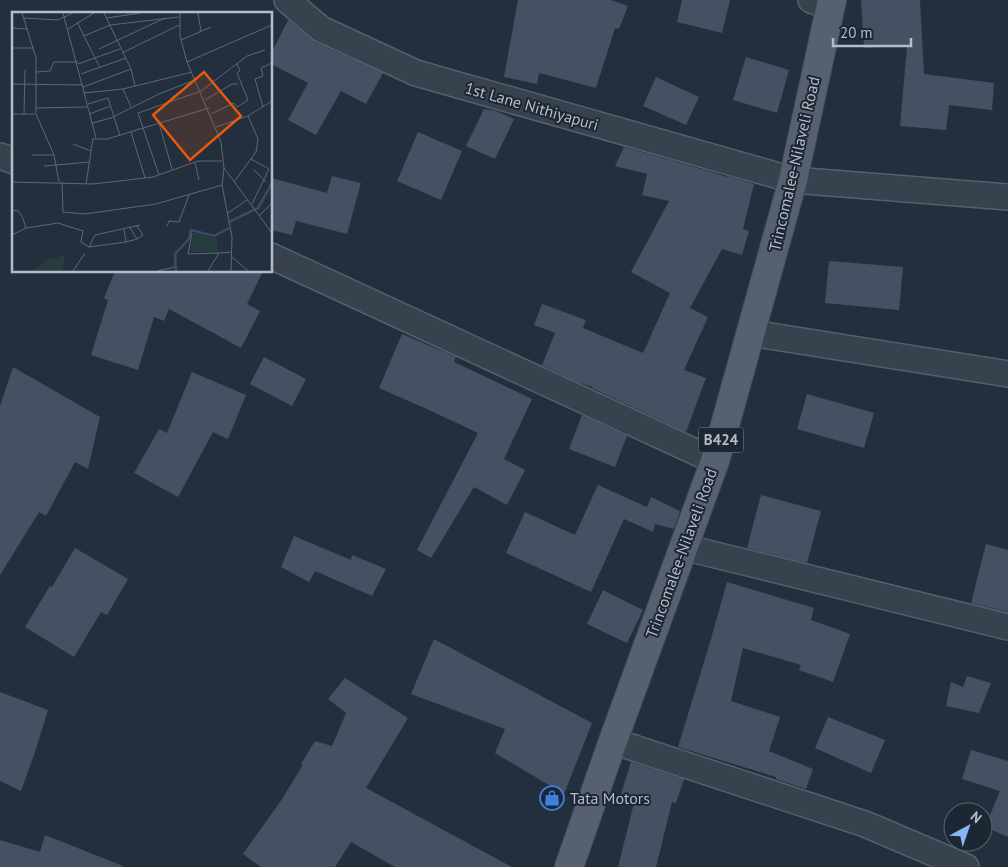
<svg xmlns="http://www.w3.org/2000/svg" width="1008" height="867" font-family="'PT Sans',sans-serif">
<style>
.building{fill:#455162}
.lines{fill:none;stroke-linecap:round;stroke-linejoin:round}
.minor-casing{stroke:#565f6c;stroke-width:28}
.major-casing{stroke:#414a57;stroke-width:30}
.minor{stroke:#38414e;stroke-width:25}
.major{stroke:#56606e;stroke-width:28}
.labels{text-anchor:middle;stroke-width:4;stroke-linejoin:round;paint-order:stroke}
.shield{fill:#1d2633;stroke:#878f9c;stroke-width:1}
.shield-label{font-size:15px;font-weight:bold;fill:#b4bcc9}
.street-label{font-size:16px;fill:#b4bcc9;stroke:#1d2633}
.poi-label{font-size:16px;fill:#b4bcc9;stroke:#1d2633;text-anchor:start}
.inset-river{fill:none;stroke:#394c67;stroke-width:2.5}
.inset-road{fill:none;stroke:#5e6776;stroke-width:1}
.view{fill:#e8590c;fill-opacity:0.15;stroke:#e8590c;stroke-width:2.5}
.inset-edge{fill:none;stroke:#b4bcc9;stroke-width:2.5}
</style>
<rect width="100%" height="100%" fill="#242f3e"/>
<path class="building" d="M518 0H611L628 6 619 29 615 28 596 88 539 73 537 84 504 77Z
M682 0H730L722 33 677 22Z
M861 0H920L924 74 994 83 992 110 949 105 946 130 900 126 907 46 864 48Z
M288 20 315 42 383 73 366 104 341 91 316 135 288 120 308 83 271 64V54Z
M746 57 789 70 777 113 733 100Z
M656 77 699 97 686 125 643 106Z
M484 109 496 111 514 119 495 159 466 146Z
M418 132 462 151 441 200 397 181Z
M624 147 715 173 727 177V176L754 184 743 229 749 231 742 255 722 249 690 308 708 317 684 370 706 378 686 432 592 388V387L577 382 542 365 555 333 534 325 542 304 586 320 583 328 643 353 670 293 631 272 669 201 642 195 647 174 615 166Z
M332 176 361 183 347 234 296 221 292 235 271 230V178L327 193Z
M829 261 903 267 899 310 825 303Z
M115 271H263L247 304 260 311 241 348 169 309 164 321 154 317 138 370 91 355 108 300 104 298Z
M402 334 456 357 454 362 532 399 504 459 525 470 507 505 474 487 431 558 417 550 478 433 429 410 379 388Z
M264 357 306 379 292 406 250 384Z
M13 367 100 417 88 469 75 462 46 516 39 512 0 575V406Z
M192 372 246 395 228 439 213 432 178 497 134 473 159 429 167 433Z
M807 394 874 413 864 448 797 429Z
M582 415 627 436 615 467 569 449Z
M598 485 647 507 651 497 680 511 674 529 655 524 653 532 624 519 591 592 506 553 525 512 575 535Z
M761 495 821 511 807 563 747 548Z
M294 536 351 560 352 555 386 569 372 596 315 571 309 582 281 567Z
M986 544 1008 550V612L971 603Z
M75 548 128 579 107 615 101 612 74 657 25 627 50 586 52 587Z
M727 582 814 608 811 620 850 634 833 682 799 670 801 665 743 648 731 701 780 717 769 751 813 769 806 789 776 779V777L678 747 711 639Z
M603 590 643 610 627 643 587 624Z
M434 639 592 723 564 794 495 753 505 729 411 694Z
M967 676 991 683 979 713 946 706 951 682 963 687Z
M345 678 408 718 366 788 512 867H395L351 842 335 867H261L243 854 280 802 303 765 301 764 315 741 332 746 346 713 328 699Z
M0 692 48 710 35 752 21 791 0 781Z
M828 717 885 740 871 773 815 748Z
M971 750 1008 761V837L985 827 1000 791 962 779Z
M631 762 684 779 676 803 672 802 656 867H618L635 799 621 794Z
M45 835 123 866 122 867H0V840L40 852Z"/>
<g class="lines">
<g class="minor-casing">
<path id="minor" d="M287 0 321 29 416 73 793 180 1008 197
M811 0 830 7
M0 156 14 161
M271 256 715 461
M751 333 1008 374
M683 547 1008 627
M613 741 865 824 966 867"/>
</g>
<g class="major-casing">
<path id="major" d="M569 867 613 741 715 461 793 180 832 0"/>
</g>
<use href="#minor" class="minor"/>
<use href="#major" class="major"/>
</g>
<defs>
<g id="shop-ring" transform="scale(1.25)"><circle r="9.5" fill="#1d2633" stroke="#3f7fe0" stroke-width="1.5"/><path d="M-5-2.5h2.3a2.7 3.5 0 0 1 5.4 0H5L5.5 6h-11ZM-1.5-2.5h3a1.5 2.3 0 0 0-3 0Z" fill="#3f7fe0"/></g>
</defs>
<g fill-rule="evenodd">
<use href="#shop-ring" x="552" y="798"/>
</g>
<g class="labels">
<rect class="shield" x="698.5" y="427.5" width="45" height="25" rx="4"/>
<g class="shield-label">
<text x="721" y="445">B424</text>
</g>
<g class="street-label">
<text transform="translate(532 106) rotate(16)" y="6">1st Lane Nithiyapuri</text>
<text transform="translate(794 164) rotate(-77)" y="6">Trincomalee-Nilaveli Road</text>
<text transform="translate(681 553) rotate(-70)" y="6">Trincomalee-Nilaveli Road</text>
</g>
<g class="poi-label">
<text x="570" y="804">Tata Motors</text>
</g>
</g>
<g transform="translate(12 12)">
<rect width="260" height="260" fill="#242f3e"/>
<path d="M181 221 205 226 206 240H178ZM48 244H53L51 259H21L37 246 44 248Z" fill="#263c3f"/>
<path class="inset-river" d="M217 210 246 196 260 171M164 259 163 242 177 227 179 218 202 224 217 216"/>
<path class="inset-road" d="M10 1 24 46V102L42 143 47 170M51 1 84 126M92 1 119 57 123 74M168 1V24L175 50 209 130 212 156 260 221M186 1 189 19M12 6 46 8 61 1M95 6 128 1M65 10 88 56M0 16 16 17M56 17 82 1M72 24 98 13 167 5M169 28 199 15M0 36H22M87 37 153 6M110 41 167 13M175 50 260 13M66 52 108 37M24 60 38 59 42 50H66M69 62 114 46M0 72 71 73M71 75 119 57M111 77 119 95M72 81 111 77 180 60M193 88 220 72H226M76 92 96 86 108 124M251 95 243 67 251 64 249 56 260 51M24 96 75 95M0 102H23M12 102 13 58M77 102 99 94M199 102 222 91 225 95 236 88 225 61 228 59 225 52M80 111 99 106 149 81 183 68M147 111 160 157M204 115 236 104 260 89M119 120 133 166M61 132 79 139M20 143H42M239 147 257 157 240 192M183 150 187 168M32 154 78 150M212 156 210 173 220 225 219 259M242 158 254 170M147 163 126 101 189 79 235 44 253 38M0 170 80 172 107 169 141 165 186 149H210M50 170 51 200 73 202 144 192 210 173M222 170 244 140 246 127 236 104M74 172 81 127H95L197 96M0 199 5 198 10 204 14 216M216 201 235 188M247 204 260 191M155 214 157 209 167 210 177 183M118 216 125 227 131 223 125 214M112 217 114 230 125 227M180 221 176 242 207 241M0 223 14 216 46 211 71 219 69 230 77 235 83 223 128 213M77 235 114 230M220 245 236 259M61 259 73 241M145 259 163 255M196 259 207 241 220 240"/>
<path class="view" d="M192 60 229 104 178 148 141 103Z"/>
<rect width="260" height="260" class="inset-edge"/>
</g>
<g transform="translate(968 827) rotate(40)"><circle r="24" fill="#1d2633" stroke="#59626f"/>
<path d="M0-4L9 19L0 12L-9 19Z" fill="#8ab4f8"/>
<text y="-8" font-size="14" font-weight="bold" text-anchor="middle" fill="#b4bcc9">N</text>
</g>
<path d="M833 38v8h78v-8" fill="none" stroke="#b4bcc9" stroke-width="2.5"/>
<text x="840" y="38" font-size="15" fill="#b4bcc9" stroke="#1d2633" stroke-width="4" paint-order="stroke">20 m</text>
</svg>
